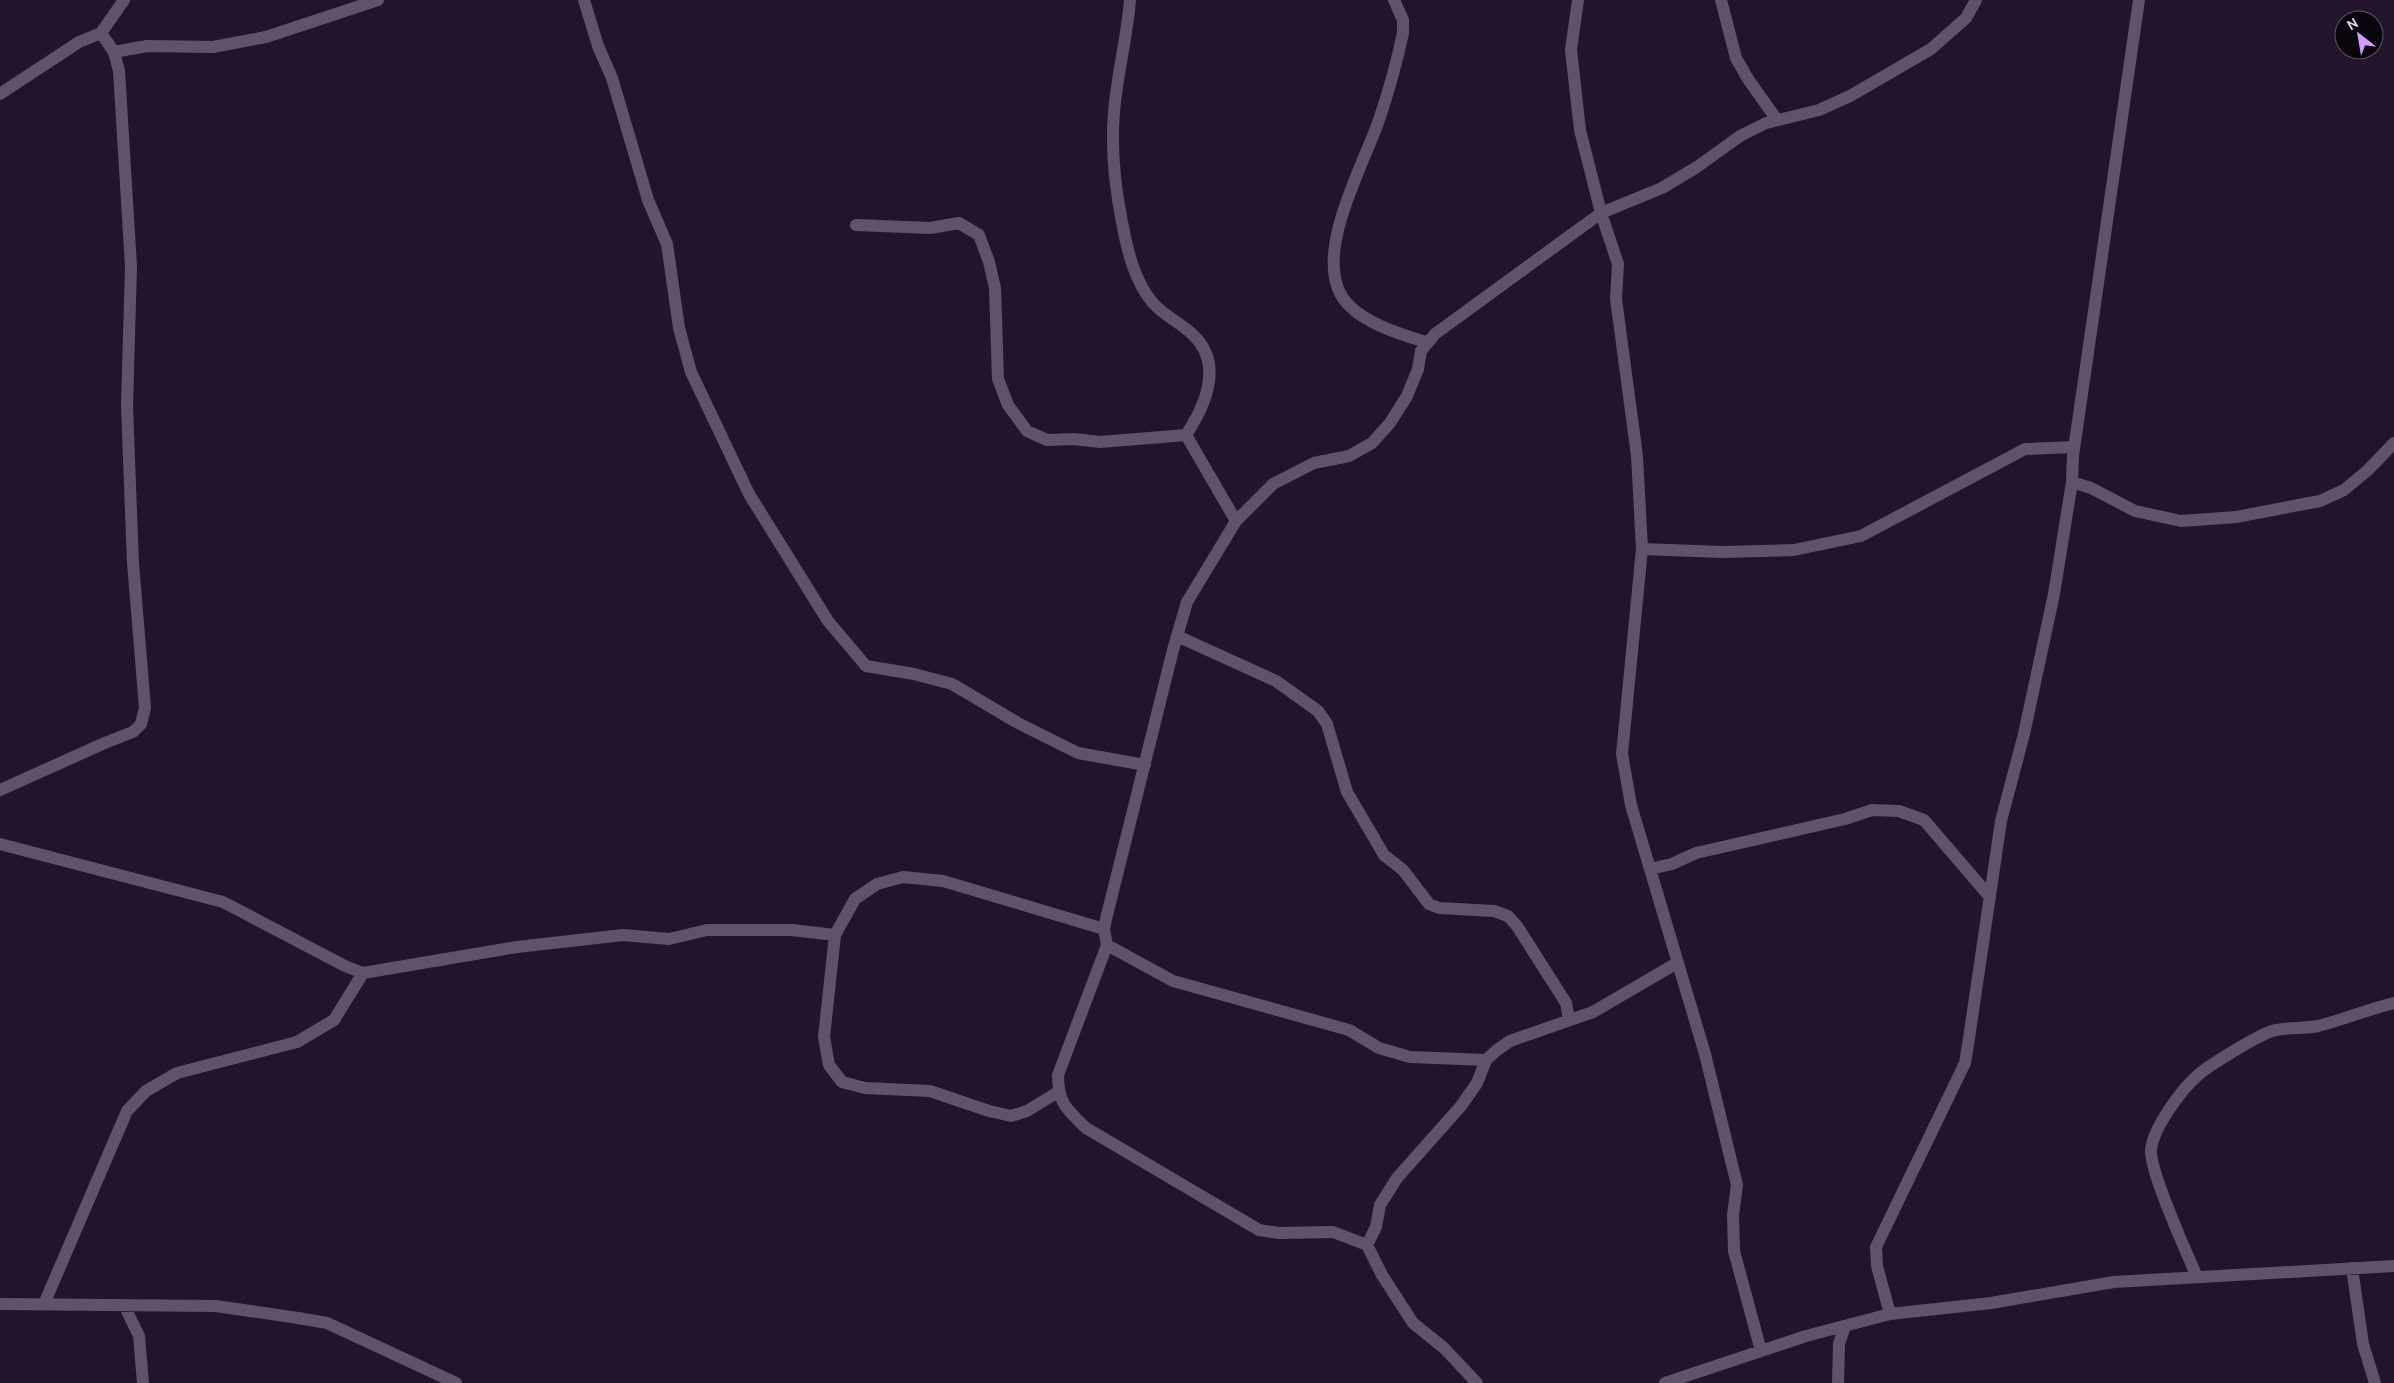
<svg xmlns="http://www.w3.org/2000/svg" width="2394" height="1383" font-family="Cabin,sans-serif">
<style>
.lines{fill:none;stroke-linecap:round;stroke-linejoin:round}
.street{stroke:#61526c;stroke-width:12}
</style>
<rect width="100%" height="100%" fill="#22152b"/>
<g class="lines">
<path class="street" d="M584 0 598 46 612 78 648 200 667 244 679 328 691 372 749 494 828 621 866 666 914 674 952 684 1018 723 1078 753 1145 765
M1130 0C1127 38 1117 75 1114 112 1111 147 1115 187 1122 222 1127 249 1134 280 1152 302 1163 315 1179 322 1191 333 1224 362 1207 403 1186 435
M1394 0 1403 20V33C1397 61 1389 90 1380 117 1365 163 1315 248 1341 295 1356 321 1399 334 1426 342
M1578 0 1571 50 1580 130 1601 213 1618 264 1616 299 1637 456 1642 549 1622 754 1631 805 1705 1054 1737 1185 1733 1215 1734 1251 1761 1351
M1721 0 1736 58 1748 79 1777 120
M114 52 147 46 213 47 266 37 378 0
M0 94 79 42 101 33 124 0
M856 225 930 228 959 223 979 235 989 262 995 288 998 379 1008 405 1027 431 1047 440 1074 439 1100 442 1186 435
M1186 435 1236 521
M2072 482 2091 488 2135 511 2181 521 2236 517 2320 501 2344 490 2368 470 2394 443
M1642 549 1722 552 1794 550 1861 536 2025 449 2074 447
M1177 636 1276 681 1318 711 1327 724 1347 792 1384 855 1403 870 1429 904 1439 908 1494 911 1508 916 1517 926 1566 1003 1569 1019
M0 790 107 742 133 732 141 724 145 708 133 563 127 406 131 266 119 71 114 52 101 33
M0 844 223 902 345 966 363 973 517 947 623 935 669 939 707 930H792L835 935
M1650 869 1672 864 1696 853 1845 819 1872 810 1899 811 1924 820 1990 897
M1107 945 1173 981 1349 1030 1379 1048 1410 1057 1486 1060
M1058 1092 1027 1111 1011 1116 989 1111 930 1091 865 1088 842 1082 829 1065 824 1037 835 935 855 899 877 884 903 877 943 881 1104 929
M1367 1245 1376 1227 1380 1205 1397 1178 1461 1106 1477 1083 1486 1060 1497 1050 1510 1041 1593 1012 1677 963
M2352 1268 2363 1344 2375 1383
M2197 1277C2187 1253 2149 1171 2151 1149 2154 1127 2181 1090 2197 1076 2209 1065 2257 1036 2272 1031 2286 1027 2303 1029 2318 1026 2343 1020 2368 1009 2394 1003
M0 1304 216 1306 298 1318 327 1323 456 1383
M44 1304 127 1111 146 1091 177 1073 297 1042 334 1020 363 973
M124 1305 139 1336 143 1383
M1890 1314 1877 1266 1876 1247 1965 1063 1968 1045 2001 821 2024 734 2054 594 2072 482 2073 456 2139 0
M1477 1383 1444 1348 1413 1323 1382 1275 1367 1245 1333 1232 1279 1233 1259 1230 1086 1128C1067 1110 1058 1103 1058 1075L1107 945 1104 929 1106 919 1173 650 1187 602 1236 521 1273 484 1314 463 1349 456 1372 443 1390 423 1407 396 1418 369 1421 351 1435 334 1601 213 1662 188 1697 167 1740 136 1766 123 1819 110 1850 96 1931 49 1966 18 1976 0
M1665 1383 1806 1336 1890 1314 1991 1303 2114 1282 2394 1266
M1838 1383 1839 1344 1845 1326"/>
</g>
<g transform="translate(2359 35) rotate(329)"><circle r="24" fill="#09050d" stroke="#5e5863"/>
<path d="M0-4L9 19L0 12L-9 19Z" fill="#d39cfc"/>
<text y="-8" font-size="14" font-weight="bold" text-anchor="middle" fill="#ddd5e5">N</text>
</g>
</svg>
